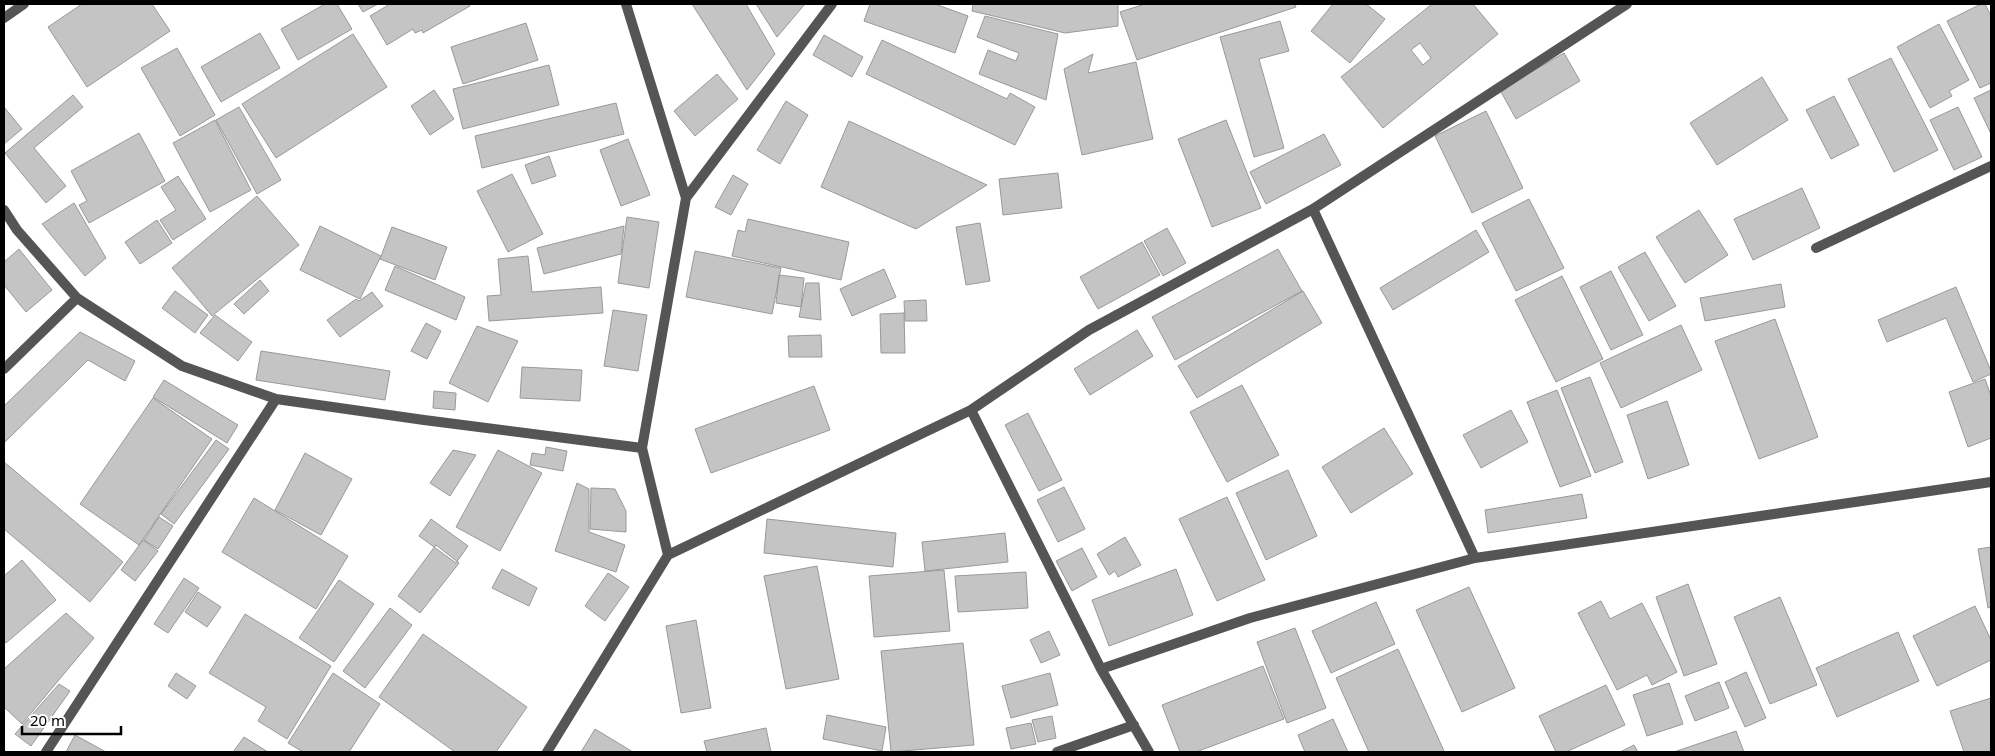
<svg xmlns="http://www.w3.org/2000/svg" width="1995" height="756" font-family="'Noto Sans',sans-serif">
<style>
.building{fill:#c4c4c4;stroke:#999;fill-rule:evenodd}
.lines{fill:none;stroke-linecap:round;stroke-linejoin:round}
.minor{stroke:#555;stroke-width:10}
</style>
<rect width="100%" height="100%" fill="#fff"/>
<path class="building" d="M82 4H152L170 31 87 87 48 27Z
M325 4H337L352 29 298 60 281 29Z
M358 4H378L363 12Z
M390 4H468L470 6 423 33 422 30 415 33 413 29 387 45 370 16Z
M692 4H746L775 54 747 90Z
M756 4H805L777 37Z
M870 4H935L968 16 955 53 864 21Z
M973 4H1118V26L1065 33 972 11Z
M1145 4H1295L1296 7 1137 60 1120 12Z
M1333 4H1366L1385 19 1350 63 1311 31Z
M1432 4H1473L1498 34 1383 128 1341 77ZM1420 43 1431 58 1423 65 1411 50Z
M1981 4H1985L1991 16V83L1980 88 1947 21Z
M985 16 1058 34 1046 100 979 74 988 50 1016 61 1019 53 977 37Z
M1280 21 1289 51 1259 59 1284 148 1254 157 1220 37Z
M526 23 538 60 463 84 451 47Z
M1939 24 1969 80 1949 91 1952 96 1930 108 1897 47Z
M260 33 280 68 221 102 201 67Z
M353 34 387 87 276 158 242 104Z
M824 35 863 57 852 77 813 55Z
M882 40 1007 99 1010 93 1035 107 1015 145 866 74Z
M177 48 215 115 180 136 141 68Z
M1564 53 1580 81 1516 119 1500 90Z
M1093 54 1088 73 1136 62 1153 139 1082 155 1064 69Z
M1891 58 1938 150 1894 172 1848 79Z
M549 65 559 105 463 129 453 89Z
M717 74 738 99 695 136 674 111Z
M1762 77 1788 120 1717 165 1690 123Z
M434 90 454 119 430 135 411 106Z
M1991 90V134L1974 98Z
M73 95 83 107 34 148 66 186 46 203 5 153Z
M1834 96 1859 145 1831 159 1806 110Z
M786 101 808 115 780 164 757 150Z
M616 103 624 134 482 168 475 136Z
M4 107 22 129 4 144Z
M239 107 281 180 257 194 216 120Z
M1958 107 1982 157 1954 170 1930 120Z
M1486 111 1523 188 1472 213 1435 136Z
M215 120 251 190 210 212 173 143Z
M1226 120 1261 208 1212 227 1178 139Z
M849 121 987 185 916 229 821 187Z
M139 133 165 181 89 223 79 205 87 201 71 171Z
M1324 134 1341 165 1266 204 1250 172Z
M628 139 650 195 621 206 600 150Z
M549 156 556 176 532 184 525 165Z
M1058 173 1062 208 1003 215 999 179Z
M512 174 543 234 508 252 477 191Z
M733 175 748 184 731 215 715 207Z
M178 176 206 219 173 240 160 220 176 210 161 187Z
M1802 188 1820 228 1753 260 1734 219Z
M257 196 299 245 212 316 172 268Z
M1529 199 1564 268 1516 291 1482 223Z
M74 203 106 258 85 276 42 224Z
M1699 210 1728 255 1685 283 1656 237Z
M627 217 659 222 649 288 618 283Z
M748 219 849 242 841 280 732 256 738 230 745 232Z
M157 220 172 243 140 264 125 242Z
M980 223 990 281 966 285 956 227Z
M320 226 381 256 360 299 300 270Z
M624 226 621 254 544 274 537 248Z
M392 227 447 247 435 280 380 259Z
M1167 228 1186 263 1163 276 1144 241Z
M1476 230 1489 252 1393 310 1380 288Z
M1142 242 1160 275 1098 309 1080 277Z
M19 249 52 290 26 312 4 285V262Z
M1278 249 1302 291 1175 360 1152 317Z
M695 251 781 268 772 314 686 297Z
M1645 252 1676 306 1649 321 1618 267Z
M528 256 532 292 601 287 603 313 489 321 487 296 501 295 498 259Z
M395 266 465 297 456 320 385 290Z
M884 269 896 297 852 316 840 289Z
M1611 271 1643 335 1611 350 1580 287Z
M779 275 804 278 801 307 776 303Z
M1562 276 1603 359 1556 382 1515 300Z
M260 280 269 291 244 314 234 304Z
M806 283H819L821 320 799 317Z
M1781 284 1785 307 1705 321 1700 298Z
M1956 287 1991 371V374L1973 382 1946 318 1887 342 1878 320Z
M175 291 208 315 195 333 162 308Z
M1303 291 1322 323 1197 398 1178 366Z
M372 292 383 306 340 337 327 320 356 299 359 301Z
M926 300 927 321H905L904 301Z
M613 310 647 315 638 371 604 366Z
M904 313 905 353H881L880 314Z
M215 315 252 342 238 361 200 333Z
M1775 319 1818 437 1759 459 1715 341Z
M426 323 441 331 427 359 411 351Z
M1681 325 1702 370 1621 408 1600 363Z
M477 326 518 341 488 402 449 383Z
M1137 330 1153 356 1090 395 1074 369Z
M80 332 135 361 125 381 88 360 4 443V406Z
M821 335 822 357H789L788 336Z
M261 351 390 371 385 400 256 380Z
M522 367 582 370 580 401 520 398Z
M1590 377 1623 462 1595 473 1561 388Z
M1985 379 1991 396V438L1968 447 1949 392Z
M164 380 238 425 227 443 153 397Z
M1242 385 1279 455 1227 482 1190 412Z
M814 386 830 430 711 473 695 429Z
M1557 390 1591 476 1560 487 1527 402Z
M434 391 456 393 455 410 433 408Z
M153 398 212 439 139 545 80 504Z
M1667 401 1689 465 1648 479 1627 415Z
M1511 410 1528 442 1481 468 1463 435Z
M1028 413 1062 480 1039 491 1005 425Z
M1384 428 1413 474 1351 513 1322 467Z
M216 440 229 449 174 524 161 514Z
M546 447 567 451 563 471 530 465 532 453 545 455Z
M453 450 476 455 450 496 430 483Z
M498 450 542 473 500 551 456 527Z
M305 453 352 479 321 535 275 510Z
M4 462 123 562 90 602 4 529Z
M1288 470 1317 536 1266 560 1236 493Z
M577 483 589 489V532L625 545 616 572 555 551Z
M1064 487 1085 529 1058 542 1037 500Z
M591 488 615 489 626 511V532L590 529Z
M1582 494 1587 518 1488 533 1485 510Z
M1227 497 1265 580 1217 601 1179 519Z
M254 498 348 556 316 609 222 552Z
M159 517 173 526 158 549 144 540Z
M431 519 468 546 456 563 419 536Z
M767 519 896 533 893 567 764 553Z
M1005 533 1008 562 925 571 922 542Z
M1125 537 1141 565 1118 577 1115 571 1109 575 1097 554Z
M143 540 158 551 135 581 121 570Z
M436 545 459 563 420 613 398 596Z
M1991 547V607L1988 608 1978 549Z
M1082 548 1097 577 1072 591 1056 561Z
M22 560 56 600 6 643 4 640V576Z
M817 566 839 679 786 689 764 576Z
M502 569 537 588 529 606 492 588Z
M1176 569 1193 615 1109 646 1092 600Z
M944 570 950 631 874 637 869 576Z
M1026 572 1028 608 958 612 955 576Z
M608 573 629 587 605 621 585 606Z
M184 578 199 588 168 633 154 624Z
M339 580 374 604 334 662 299 638Z
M1688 584 1717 664 1684 676 1656 597Z
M1469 587 1515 688 1462 712 1416 610Z
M198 592 221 607 207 627 185 612Z
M1780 597 1817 685 1770 704 1734 617Z
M1601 601 1610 619 1642 603 1677 672 1652 685 1647 675 1617 690 1578 613Z
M1376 602 1395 644 1331 673 1312 631Z
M1975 606 1991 640V660L1937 686 1913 636Z
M390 608 412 625 365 688 343 671Z
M66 613 94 638 22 724 4 707V669Z
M245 614 331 666 287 739 258 721 266 707 209 673Z
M696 620 711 708 681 713 666 626Z
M1295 628 1326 708 1287 723 1257 642Z
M1049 631 1060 655 1041 663 1030 640Z
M1898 632 1919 681 1837 717 1816 668Z
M423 634 527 707 496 752H455L379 697Z
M963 643 974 745 891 752 881 651Z
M1398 649 1444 751 1443 752H1369L1336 678Z
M1263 666 1284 719 1196 752H1180L1162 705Z
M1746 672 1766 718 1745 727 1725 682Z
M176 673 196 686 187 699 168 686Z
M333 673 380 704 349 752H303L288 743Z
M1050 673 1058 705 1011 718 1002 686Z
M1719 682 1729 708 1695 721 1685 696Z
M1669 683 1683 724 1647 736 1633 695Z
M59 684 70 691 31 746 15 734Z
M1606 685 1625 725 1566 752H1556L1539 716Z
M1991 698V752H1964L1950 711Z
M827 715 886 727 882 751 823 739Z
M1052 716 1056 738 1038 742 1032 720Z
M1333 719 1348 752H1305L1298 735Z
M1031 723 1036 744 1011 749 1006 728Z
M766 728 771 752H707L704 741Z
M595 729 633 752H581Z
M1736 731 1744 752H1674Z
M75 735 106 752H66Z
M244 737 268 752H233Z
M1634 745 1638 752H1620Z"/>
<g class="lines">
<path class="minor" d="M626 4 686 198
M4 18 24 4
M1313 209 1475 558
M4 210 17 230 77 298 182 366 276 399 424 420 642 448
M1816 248 1991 166
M4 369 77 298
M971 410 1101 669 1149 752
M668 555 642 448 686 198 832 4
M1101 669 1250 618 1475 558 1991 482
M46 752 276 399
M547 752 668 555 971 410 1089 330 1313 209 1627 4
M1057 752 1134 725"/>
</g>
<rect width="1995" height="756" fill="none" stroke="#000000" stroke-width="10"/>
<path d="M22 726v8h99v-8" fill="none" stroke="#000000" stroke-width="2.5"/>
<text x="30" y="726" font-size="15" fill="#000000" stroke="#ffffff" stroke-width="4" paint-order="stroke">20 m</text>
</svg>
